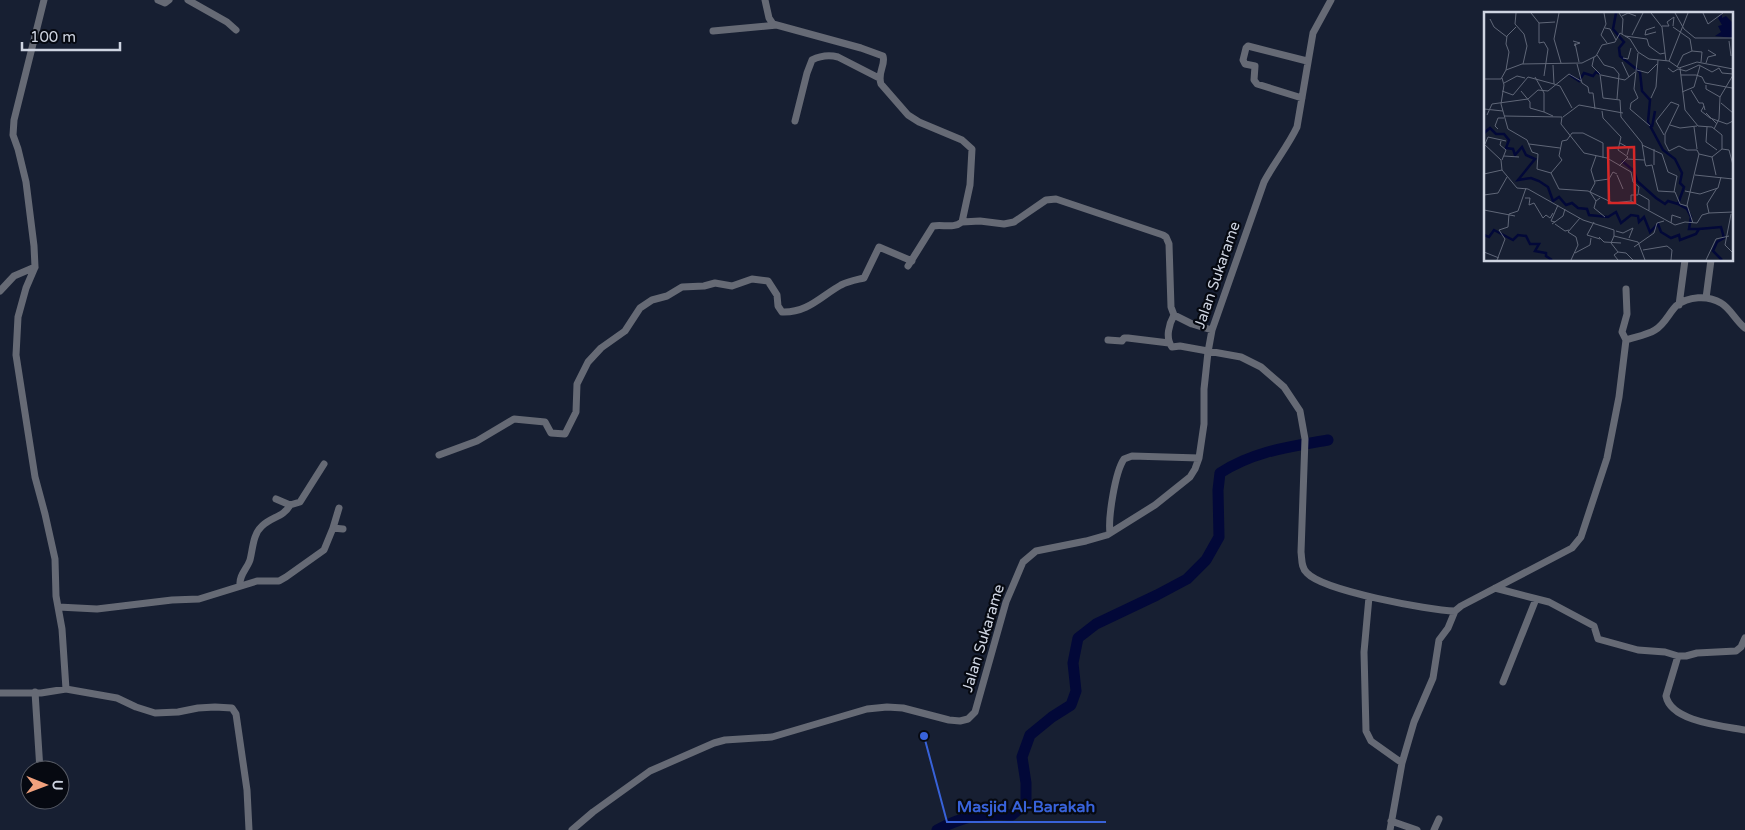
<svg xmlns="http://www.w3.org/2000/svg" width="1745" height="830" font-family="'Varela Round',sans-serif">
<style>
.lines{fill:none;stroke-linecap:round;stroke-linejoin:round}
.river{stroke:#020838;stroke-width:11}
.minor{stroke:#666a75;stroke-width:7}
.labels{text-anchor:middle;stroke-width:4.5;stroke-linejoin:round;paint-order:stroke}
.street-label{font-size:15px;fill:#ced4e1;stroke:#060911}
.inset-river{fill:none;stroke:#020838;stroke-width:2.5}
.inset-road{fill:none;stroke:#606778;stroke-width:1}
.view{fill:#d62828;fill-opacity:0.15;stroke:#d62828;stroke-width:2.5}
.inset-edge{fill:none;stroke:#ced4e1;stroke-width:2.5}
.leader{fill:none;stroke:#3862d9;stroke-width:2}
.callout-dot{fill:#3862d9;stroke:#060911;stroke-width:2}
.callout-label{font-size:16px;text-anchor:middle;font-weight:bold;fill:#3862d9;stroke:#060911;stroke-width:4.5;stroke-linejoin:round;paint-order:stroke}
</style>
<rect width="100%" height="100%" fill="#171f32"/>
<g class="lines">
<path class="river" d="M937 830C963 816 982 813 1012 815L1026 803V783L1022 757 1030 735 1052 717 1071 705 1076 691 1073 663 1078 638 1096 624 1157 595 1187 579 1206 560 1219 537 1218 490 1220 473C1254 451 1289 447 1328 440"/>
<path class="minor" d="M44 0 14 120 13 135 18 149 26 182 34 246 35 267 26 288 18 317 16 355 35 477 45 514 55 559 56 596 62 629 66 689
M158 0 165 3 169 0
M188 0 227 22 236 30
M765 0 769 18 773 24 861 48 883 56C886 65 877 72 881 84L908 115 919 122 962 140 972 149 970 185 962 222C953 229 943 224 933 226L908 266
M713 31 777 25
M1302 98 1257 84 1254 80 1255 66 1245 64 1243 60 1246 48 1248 46 1307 61
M795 121 807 73 812 60C820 56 830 55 838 57L879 78
M962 222 980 221 1004 224 1014 222 1046 200 1056 199 1163 235 1166 237 1169 244 1171 307 1174 315 1192 324 1212 330
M0 291 14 276 35 267
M1706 298 1711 260
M1679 305 1685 260
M1174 315C1169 324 1165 338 1172 347L1180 346 1241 357 1261 367 1284 387 1300 411 1305 439 1301 552C1302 559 1301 568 1307 573 1324 591 1428 610 1455 611L1461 606 1572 548 1581 537 1607 458 1619 397 1626 340C1635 337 1647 335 1655 330 1665 324 1669 313 1676 306 1688 296 1708 295 1721 303 1730 308 1736 321 1745 328
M1108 340 1122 341 1124 338H1128L1169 343
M1626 340 1622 332 1627 314 1626 289
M439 455 477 441 514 419 545 422 551 433 565 434 576 412 577 384 588 362 601 348 625 331 640 308 652 300 667 296 682 287 704 286 715 283 732 286 752 279 768 281 777 295 778 306 782 312C808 313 821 296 841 285 849 281 856 280 864 278L879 247 912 261
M276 499 290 505
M333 528 339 508
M1110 533C1108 518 1115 472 1124 459L1132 456 1199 458
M240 585C239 575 247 569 250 560 253 548 253 534 262 526 271 517 284 517 290 505L300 502 324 464
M1495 588 1549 602 1594 626 1598 639 1638 650 1665 652 1678 656H1686L1697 653 1736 651 1741 647 1745 638
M1369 597 1364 652 1366 731 1371 741 1402 763 1390 830
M58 607 97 609 172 600 199 599 257 581H279L286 577 324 550 333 528 343 529
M1678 656 1666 696C1671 722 1724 726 1745 730
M1503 682 1536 599
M35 692 40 770
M0 693H41L66 689 117 698 136 707 155 713 178 712 198 708 215 707 232 708 236 714 247 790 249 830
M1402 763 1414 722 1433 678 1439 640 1448 628 1455 611
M42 800V801
M1391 821 1417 830
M572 830 593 812 650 771 714 743 725 740 772 737 867 709 887 707 903 708 949 720 960 721 968 719 975 712 1006 602 1023 562 1036 551 1086 541 1107 535 1155 505 1190 477 1195 469 1199 458 1204 424V389L1208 352 1212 330 1264 182C1274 163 1288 146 1297 127L1313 33 1331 0
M1434 830 1439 819"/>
</g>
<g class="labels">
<g class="street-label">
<text transform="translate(1217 275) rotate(-71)" y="5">Jalan Sukarame</text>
<text transform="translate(983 638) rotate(-73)" y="5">Jalan Sukarame</text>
</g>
</g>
<g transform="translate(1484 12)">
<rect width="249" height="249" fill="#171f32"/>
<path d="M238 2V6L242 4 248 10 249 26 231 24 237 20 234 14 238 13 234 6Z" fill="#020838"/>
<path class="inset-river" d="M132 1 129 17 140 30 135 36 136 44 156 60 158 79 166 88 164 110 179 138 191 147 198 161 196 171 200 175 194 192 203 197 207 205 205 217H216M86 63 95 69 100 61 109 64 112 60 116 62M168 115 171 99M0 121 6 116 12 122H20L25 128 22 136 29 137 31 143 38 135 42 143 51 147 34 168 47 166 55 169 64 175 69 189 75 185 82 193 88 191 94 196 103 197 105 203 124 205 132 200 137 211 147 203 154 204 155 210 160 205 166 220 174 212 177 220 187 226 195 223 196 228 212 222 215 217 237 215 240 226 233 230 229 239 238 248M138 149 150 159 153 169 172 186 181 192 184 189 194 192M0 223 5 225 10 218 29 228 34 223 42 224 46 232H55L51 239 62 241V244L68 248"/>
<path class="inset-road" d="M32 1 31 12 40 22 43 34 39 52M47 1 55 11 71 10M75 1 70 27 77 51M120 1 122 12 117 23 123 31M135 1 139 7 138 22M167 1 178 15 182 49M191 1 200 17 211 26H249M219 1 224 12 239 1M138 4 144 1 152 4M6 7 10 15 23 25M55 11V31L60 30 64 37 60 64M178 14H185L183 10 190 5 189 14M171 15 162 18 161 23 172 20M189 15 206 27 208 39 218 40 217 50M121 16 126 17 132 28M148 23 159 1M141 24 163 27 165 34 176 42 181 41M89 29 96 31 90 33 92 34M245 29 247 44M91 31 95 50M113 43 120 53 130 56 135 62 133 87M110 45 108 54 116 62 119 86 136 88 137 105 158 131 161 151 162 154 168 153 174 179 191 180 196 192 203 194M139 46 144 47 147 36M185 49 204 1M138 50 145 65M222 51 224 45 232 43 224 38M93 52 98 71 104 75 105 81H109M69 53 70 72 76 74 88 96M193 55 199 43 208 39M184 56 189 60 194 57 202 59 215 53 228 60 235 56 238 61 249 62M196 56 201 98 214 114 228 115 238 123V137L228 145 215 142 203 193 209 211M22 58 25 40 22 32 23 24 32 15M153 58 164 61 173 52M117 63 141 68 151 60M197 63H212L218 65 221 71 248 76M51 65 60 81V100L69 104M18 66 20 73 17 92 24 117 43 128 48 140 54 142 53 157 67 161 75 177 104 179 129 191 147 189M0 67H17L22 58 38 52 98 51 112 44 118 33 131 30 136 21 146 27 154 40 165 47 185 49 195 56 213 50 249 57M20 71 33 64 41 66M222 73V77L236 85M207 78 215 91H219L221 98M18 79 29 83 44 65 70 72M37 79 46 90V96L60 100M198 80 210 75 216 54M109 81 111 97M167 86 172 75 174 48M147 91 154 86 150 77 154 41M147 91 146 97 166 114M237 91 249 101M195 93 181 122V131L185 139 195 134 203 138H213L215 142M220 94 217 99 226 106 243 112 249 109M0 97 19 99M118 99 119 106 137 125 134 138 144 145 135 154M222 101 233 112M3 103 8 92 44 87 54 78 64 79 85 62 97 69M20 104 78 105 77 112 100 141 123 146 147 160 149 170 155 175 154 183H147V189M79 105 95 93 139 101M186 113 196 116 213 114M210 115 213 137M223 115 222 130 233 138M14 117 11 114 14 106H20M230 117 235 107 236 85 249 63M180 123 172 109 187 90 195 93M17 129 16 133 22 138 18 148M136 131 145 136 143 143M0 132 17 148 18 158 33 176 44 177 99 208 130 218V224L154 230 161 248M1 132 4 125 22 129M45 132 76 136M158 133 178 142 184 160 193 164 190 180M238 137 245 138 249 153M20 144 35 145M228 145 232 163M143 147 160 148M170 153V137M67 161 78 148 75 144 78 129 83 128 88 121H99L119 131V146M0 162 18 158M133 163 139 177M211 163 249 167M111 169 125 167 129 160 133 162M201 179 216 182 234 176 237 165M106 180 111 171 107 158 112 144M106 180 112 189 116 186M155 182 165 188V198M0 183 14 181 23 165M41 186H46L45 193 50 191 59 206 62 203 66 206 69 201M112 189 110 196 121 205M147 189 191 213 201 210 213 211 218 203 225 201 249 200M0 198 31 204M225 201 223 192 233 176M25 202 34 199 42 176M247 202 241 233 249 241M71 210 67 209 74 193M110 210 103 223 116 227M187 211 188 203 197 206M68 212 79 204 81 197M71 212 81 219 85 218M132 219 139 221 149 216 145 226M130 224 127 231 134 240 130 243 134 248M115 225 120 230 137 231M150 235 170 221 173 211 180 209M159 238 183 234 188 238 187 248M0 240 15 246M134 240 142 241 149 248M91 241 106 233 107 226M13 248 21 227 15 218 24 215 25 202M87 248 94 233 92 225 84 220 96 206M222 248 232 227 245 224"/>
<path class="view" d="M150 135 151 191H125L124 136Z"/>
<rect width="249" height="249" class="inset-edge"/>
</g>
<path class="leader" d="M924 736L947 822H1106"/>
<circle class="callout-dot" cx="924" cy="736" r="5"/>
<g class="callout-label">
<text x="1026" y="812">Masjid Al-Barakah</text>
</g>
<g transform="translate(45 785) rotate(91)"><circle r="24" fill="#060911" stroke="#565a64"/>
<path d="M0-4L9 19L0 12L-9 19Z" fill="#f1a17d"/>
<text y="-8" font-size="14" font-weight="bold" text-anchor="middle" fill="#ced4e1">U</text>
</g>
<path d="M22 42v8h98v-8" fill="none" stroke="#ced4e1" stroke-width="2.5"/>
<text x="30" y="42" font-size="15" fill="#ced4e1" stroke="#060911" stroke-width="4" paint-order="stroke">100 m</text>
</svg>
